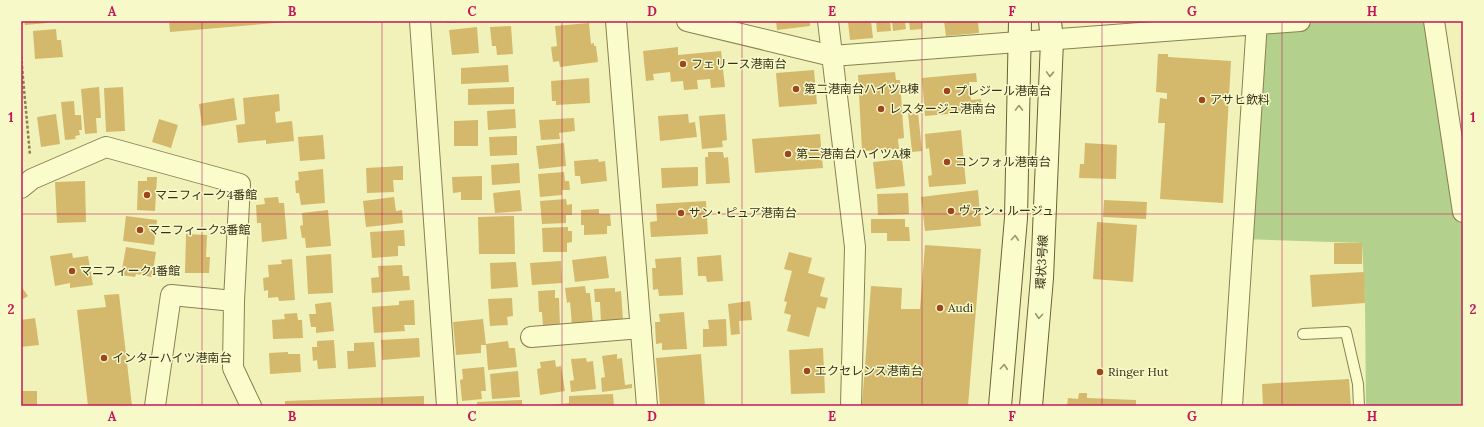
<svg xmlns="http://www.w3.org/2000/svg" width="1484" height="427" font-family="Lora,'Noto Sans JP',serif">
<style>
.green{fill:#b3d08c}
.building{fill:#d4b86b}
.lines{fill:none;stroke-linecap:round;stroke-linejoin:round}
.lane-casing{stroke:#898152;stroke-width:12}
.street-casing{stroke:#898152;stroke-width:22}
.secondary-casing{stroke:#6b6136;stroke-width:24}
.path{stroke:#898152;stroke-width:2.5;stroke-dasharray:3 2;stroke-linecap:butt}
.lane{stroke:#fbfccc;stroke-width:10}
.street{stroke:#fbfccc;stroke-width:20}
.secondary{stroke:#fbfccc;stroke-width:22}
.oneway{stroke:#999672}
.grid{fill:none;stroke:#c2185b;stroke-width:1;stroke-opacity:0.55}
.poi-dot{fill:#9e451d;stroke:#f7f9c9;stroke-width:1.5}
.labels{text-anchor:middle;stroke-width:3;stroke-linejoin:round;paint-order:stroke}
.poi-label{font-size:12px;fill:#373119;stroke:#f7f9c9;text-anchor:start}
.street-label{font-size:12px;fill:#373119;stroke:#f7f9c9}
.neatline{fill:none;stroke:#c2185b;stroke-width:1.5}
.grid-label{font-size:13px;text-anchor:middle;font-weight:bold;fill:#c2185b}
</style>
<rect width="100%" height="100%" fill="#f1f2b9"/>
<path class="green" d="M1300 21H1434L1463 204V406H1366L1365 303 1362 243 1243 239 1258 24Z"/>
<path class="building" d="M24 21H47V23L25 25Z
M169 21H287V22L170 32Z
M447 21H464V22L447 23Z
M776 21H810V26L777 30Z
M871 21 873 38 850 40 848 22Z
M876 21H890L891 31 877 32Z
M892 21H905L906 29 893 31Z
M909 21H922V29L910 30Z
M944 21H978L979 33 946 36Z
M589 23 591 44 594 43V46H596L598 62 560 67 559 61 553 62 551 47 557 46 555 26Z
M511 26 513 54 497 55 496 46H492L490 27Z
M477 27 479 53 452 55 449 30Z
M56 29 57 40H61L63 57 35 59 33 31Z
M678 47V55L721 51 725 87 711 88 710 79 697 80 698 89 684 90 683 81 671 82 670 72 653 74 654 80 646 81 643 51Z
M1158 54H1168V57L1231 61 1223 203 1160 199 1165 123H1158L1160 98 1167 99V93L1156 92Z
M508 65 509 82 461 84V68Z
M814 70 817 104 779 107 776 73Z
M895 72 896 80H900L904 138 898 139 899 149 862 151 858 75Z
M976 73 977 82H969L971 100 981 99 982 111 925 116 922 78Z
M589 78 590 103 556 105V101H552L551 81Z
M99 87 101 118H96L97 133 85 134 81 89Z
M123 87 125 131 106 132 104 88Z
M514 87V104L468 105V89Z
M279 94 280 111 275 112 276 123 292 121 294 141 266 144V140L238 143 236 125 245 124 243 98Z
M234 98 237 120 202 126 199 104Z
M74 101 75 115H81L82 130H79L80 135 75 136 76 139 65 140 61 102Z
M515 109 516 128 488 130 487 111Z
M918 112 922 151 912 152 908 113Z
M56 114 60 144 41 147 37 117Z
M688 114 689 123 695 122 697 137 660 141 658 116Z
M725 114 727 140 722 141 723 147 702 149 699 116Z
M574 118 575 131 559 133 560 139 541 140 539 120Z
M159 119 178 125 171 148 152 142Z
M478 120V146H454V121Z
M961 130 966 184 929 187 928 176 932 175 929 148 926 149 925 134Z
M820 134 823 168 755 173 752 139Z
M323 135 325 159 300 161 298 137Z
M517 136V155L490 156 489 137Z
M564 143 566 166 539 169 536 146Z
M1085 143 1117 145 1116 179 1079 178 1080 164H1084Z
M708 152H723L724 158 728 157 730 183 706 184 705 157H708Z
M598 159 599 162 605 161 607 181 581 184 580 176H575L574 161Z
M902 159 905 186 876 189 873 162Z
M519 163 520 183 492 185 491 165Z
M403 166V180H393L394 192 367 193 366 168Z
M698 167V186L662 188 661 168Z
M323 169 325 203 301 205 299 193H296L295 181 299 180 298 172Z
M564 172 565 181H569L570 190H562V195L540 197 538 174Z
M482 176V200H461V192L453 193 452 177Z
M147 177H157L155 211 137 210 138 181H147Z
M85 181 86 222 57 223 55 182Z
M520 190 522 211 495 213 493 193Z
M978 190 981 226 925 231 921 197Z
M908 193 909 214 878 215 877 194Z
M278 197 279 203H284L287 239 262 242 261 223H257L256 205 265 204 264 198Z
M394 197 396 211 402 210 403 223 366 227 363 201Z
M566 199 567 205 572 204V215H566V223L542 224 540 201Z
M1104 200 1147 202 1146 219 1103 217Z
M706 201 708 234 651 237 650 222 657 221 656 204Z
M599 209V214H610L611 226H607V234L584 235V225H581V210Z
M328 210 331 246 306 248 305 238H302L300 226 303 225 302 213Z
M126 216 157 220 154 245 123 241Z
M514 216 515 254H479L478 217Z
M871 219H905V227H909L910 241H887V233H871Z
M1097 222 1137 225 1133 282 1093 279Z
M568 227V231H572V242L567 243V252H543L542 228Z
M404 230 405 246H398V256L372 258 370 232Z
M186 234 207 235 206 257H210L209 273H185Z
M1334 243H1362V264H1334Z
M925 245 981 249 968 406 862 405 871 286 902 288 901 309H920Z
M126 247 156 252 152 277 136 274 135 277 121 275Z
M789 252 812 258 808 273 825 278 820 296 828 298 825 309 817 307 809 337 787 331 791 315 784 313 787 302 784 301 792 271 784 269Z
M72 253 73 258 88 256 93 285 70 288V283L55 286 50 256Z
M331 254 333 293 308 294 306 256Z
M721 255 723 281 707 282 706 276H698L697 257Z
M606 256 609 278 575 282 572 260Z
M681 257 683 295 659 296 658 289 653 290 652 268H656L655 259Z
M292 259 295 300 279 301 278 297 268 298V290L264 291 263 278 269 277 268 265 282 264 281 260Z
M561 261 562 283 532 285 530 263Z
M516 262 518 287 491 289 490 263Z
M402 265 403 276H409L410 290 372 293 371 278 379 277 378 266Z
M1364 272 1365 303 1312 307 1310 275Z
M21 286 28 296 21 300Z
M585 286 586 293H590L593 323 572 325 570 302 567 303 565 288Z
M615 288V292L621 291 623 321 601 323 600 302H595L594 289Z
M555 290V298H559L560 326H543L542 312H539L538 291Z
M119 294 132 406H88L77 310 106 307 104 295Z
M512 298 513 316 507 317 508 325 490 326 488 299Z
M414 300 415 325H404L405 331 374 333 372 307 399 305V301Z
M750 301 752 320 739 321 740 334 731 335 728 304Z
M331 302 334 331 316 333V327H311L309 314H316L315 304Z
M684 312 687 349 662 350V343L656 344 655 322H660L659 314Z
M297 313 298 320H302L303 338 273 339 272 320 285 319 284 314Z
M35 318 39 345 21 347V320Z
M483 319 486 345H481V353L456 355 453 322Z
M726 319 727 346 703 347V329H709L708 320Z
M419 338 420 357 382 360 381 340Z
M334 340 336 368 318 369 317 360 313 361 312 347H317V341Z
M508 341 509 348H515L517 367 488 370 486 344Z
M374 342 376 367 348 369 347 351H354V343Z
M823 348 825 393 791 394 789 350Z
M288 352V354H300L301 372 270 374 269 353Z
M617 354V359L622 358 625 385 632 384V388L602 392 601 378 605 377 602 356Z
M701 354 705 406H660L656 358Z
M586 358 587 362 593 361 596 389 571 392 570 381 574 380 571 359Z
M555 360 556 367 561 366 565 391 540 395 537 369 541 368 540 362Z
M484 367 486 391H481L482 399 462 401 460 380 463 379 462 369Z
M518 371 520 397 492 399 490 374Z
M1349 379 1351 406H1263L1262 384Z
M21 391H37V406H21Z
M1079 393H1087V398L1136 400V406H1067L1068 398 1078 399Z
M613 394 614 406H543L569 403V396Z
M424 396V406H285V401Z
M522 400V406H477V402Z"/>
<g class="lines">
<g class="lane-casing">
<path id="lane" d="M1303 334 1346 332 1358 384 1359 406"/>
</g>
<g class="street-casing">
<path id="street" d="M420 21 447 406
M616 21 647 406
M687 21 832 56 1300 21
M828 21 855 247 851 406
M1434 21 1463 212
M21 188 32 179 106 147 240 184 234 301 233 368 251 406
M531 337 641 328
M155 406 171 295 234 301
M1232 406 1257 21"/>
</g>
<g class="secondary-casing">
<path id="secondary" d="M1000 406 1016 218 1020 21
M1031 406 1042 278 1052 41 1050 21"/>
</g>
<path class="path" d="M21 56 30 155"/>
<use href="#lane" class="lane"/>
<use href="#street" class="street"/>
<use href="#secondary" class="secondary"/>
</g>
<defs><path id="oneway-chevron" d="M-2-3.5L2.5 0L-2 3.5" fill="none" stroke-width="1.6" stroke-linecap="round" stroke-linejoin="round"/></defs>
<g class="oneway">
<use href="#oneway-chevron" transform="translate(1050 74) rotate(92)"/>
<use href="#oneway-chevron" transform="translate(1019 108) rotate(-89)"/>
<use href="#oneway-chevron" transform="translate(1015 238) rotate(-86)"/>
<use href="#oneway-chevron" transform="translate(1039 316) rotate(95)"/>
<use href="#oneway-chevron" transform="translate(1004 367) rotate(-85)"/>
</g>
<path class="grid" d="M202 21V406M382 21V406M562 21V406M742 21V406M922 21V406M1102 21V406M1282 21V406M21 214H1463"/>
<g class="poi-dot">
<circle cx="683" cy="64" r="4"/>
<circle cx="796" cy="89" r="4"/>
<circle cx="947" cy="91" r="4"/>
<circle cx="1202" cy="100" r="4"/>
<circle cx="881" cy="109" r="4"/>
<circle cx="788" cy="154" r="4"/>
<circle cx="947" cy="162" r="4"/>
<circle cx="147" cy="195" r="4"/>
<circle cx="951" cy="211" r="4"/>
<circle cx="681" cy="213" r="4"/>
<circle cx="140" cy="230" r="4"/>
<circle cx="72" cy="271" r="4"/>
<circle cx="940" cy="308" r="4"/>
<circle cx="104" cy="358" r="4"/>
<circle cx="807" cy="371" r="4"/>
<circle cx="1100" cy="372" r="4"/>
</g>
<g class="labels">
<g class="poi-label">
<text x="691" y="68">フェリース港南台</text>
<text x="804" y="93">第二港南台ハイツB棟</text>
<text x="955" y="95">プレジール港南台</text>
<text x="1210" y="104">アサヒ飲料</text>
<text x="889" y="113">レスタージュ港南台</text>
<text x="796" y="158">第二港南台ハイツA棟</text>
<text x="955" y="166">コンフォル港南台</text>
<text x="155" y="199">マニフィーク4番館</text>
<text x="959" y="215">ヴァン・ルージュ</text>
<text x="689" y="217">サン・ピュア港南台</text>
<text x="148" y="234">マニフィーク3番館</text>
<text x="80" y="275">マニフィーク1番館</text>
<text x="948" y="312">Audi</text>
<text x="112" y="362">インターハイツ港南台</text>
<text x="815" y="375">エクセレンス港南台</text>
<text x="1108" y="376">Ringer Hut</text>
</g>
<g class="street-label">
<text transform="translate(1042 262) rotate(-87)" y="4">環状3号線</text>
</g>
</g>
<rect width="1484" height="427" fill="none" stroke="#f7f9c9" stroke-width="44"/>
<rect x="22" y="22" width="1440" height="383" class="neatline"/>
<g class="grid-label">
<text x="112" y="16">A</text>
<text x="292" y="16">B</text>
<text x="472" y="16">C</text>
<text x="652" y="16">D</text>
<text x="832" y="16">E</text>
<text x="1012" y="16">F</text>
<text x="1192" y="16">G</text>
<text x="1372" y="16">H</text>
<text x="11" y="122">1</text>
<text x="1473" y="122">1</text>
<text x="11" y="314">2</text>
<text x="1473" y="314">2</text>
<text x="112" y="421">A</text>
<text x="292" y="421">B</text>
<text x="472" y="421">C</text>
<text x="652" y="421">D</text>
<text x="832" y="421">E</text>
<text x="1012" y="421">F</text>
<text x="1192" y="421">G</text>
<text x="1372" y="421">H</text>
</g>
</svg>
